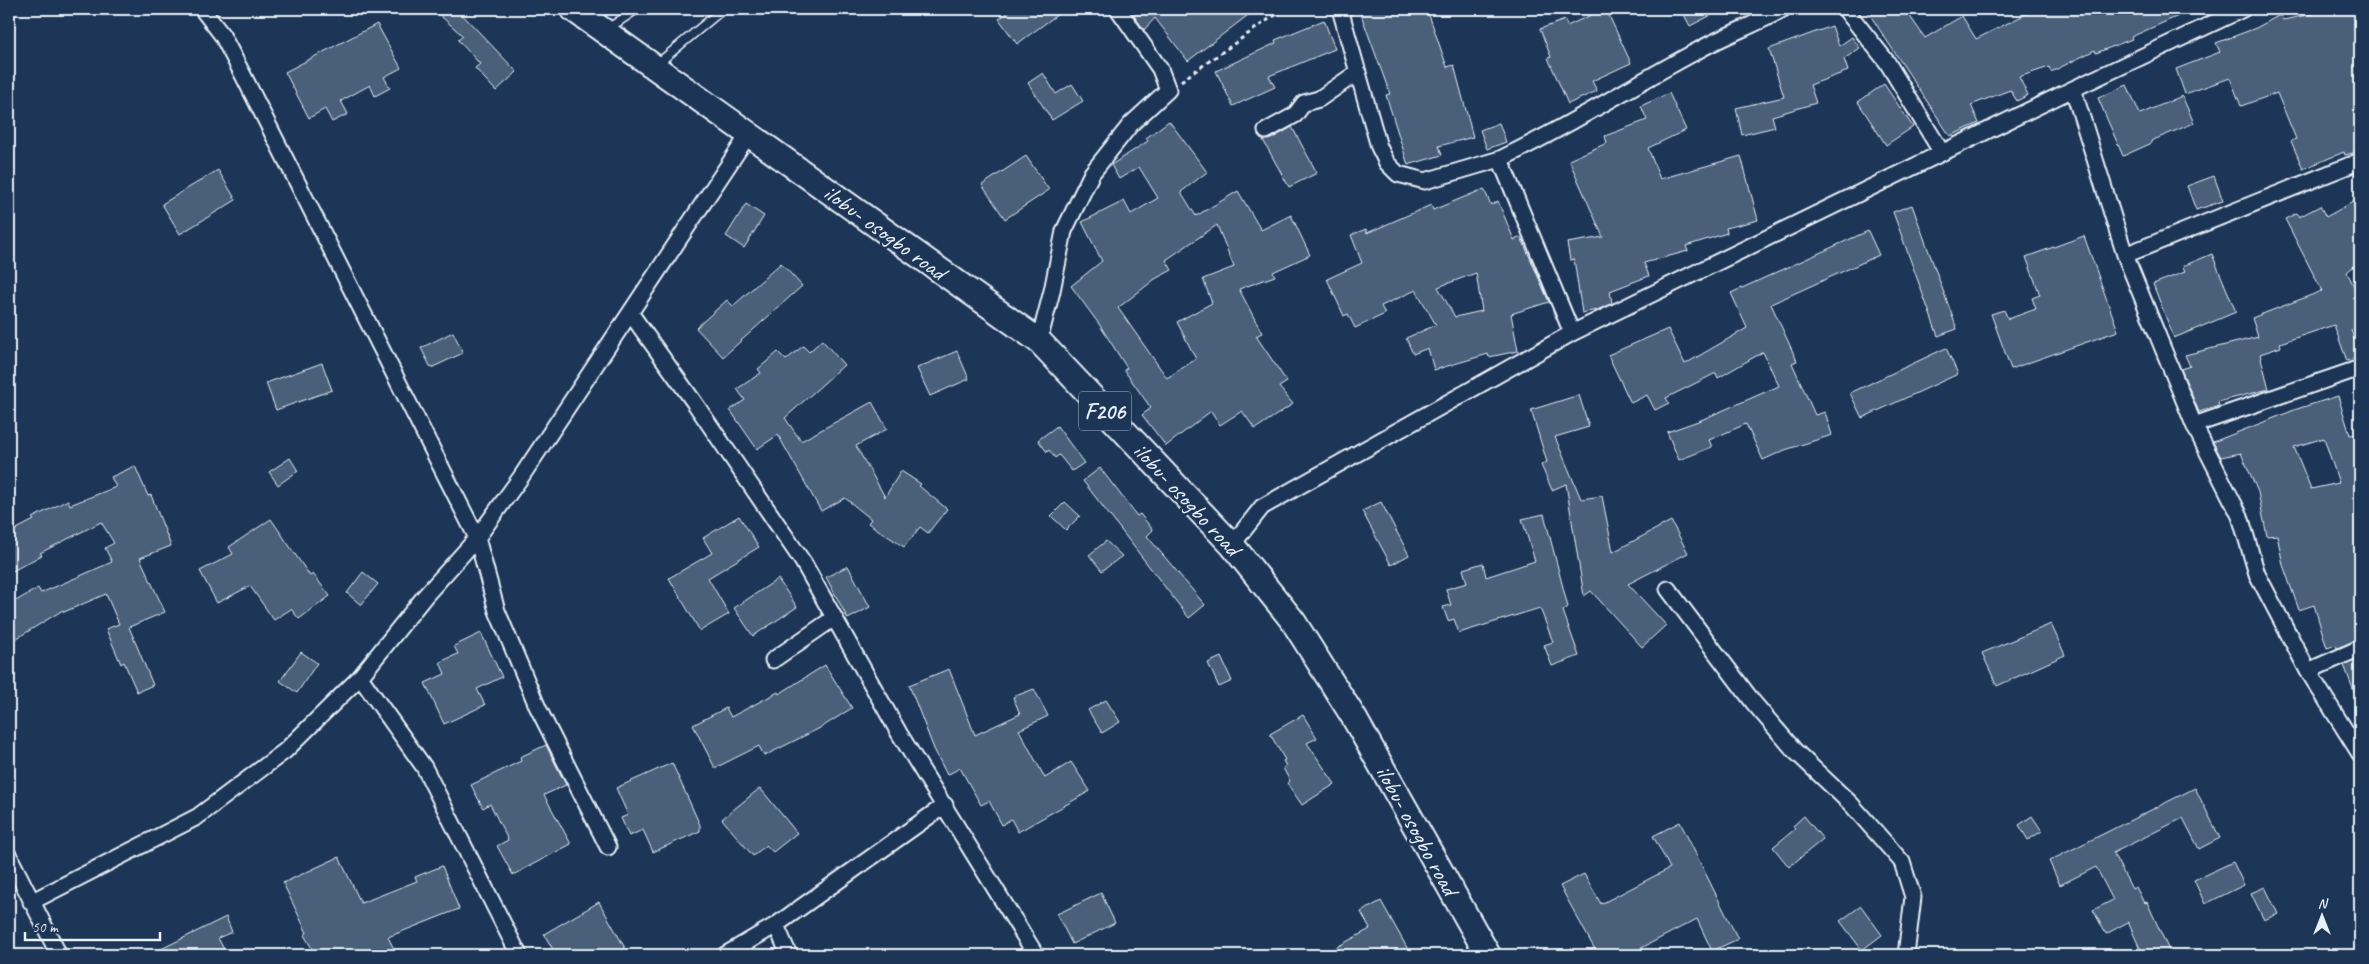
<svg xmlns="http://www.w3.org/2000/svg" width="2369" height="964" font-family="Caveat,sans-serif">
<style>
.building{fill:#495e7a;stroke:#e8f1f8;fill-rule:evenodd}
.lines{fill:none;stroke-linecap:round;stroke-linejoin:round}
.service-casing{stroke:#e8f1f8;stroke-width:11}
.minor-casing{stroke:#e8f1f8;stroke-width:19}
.primary-casing{stroke:#e8f1f8;stroke-width:28}
.path{stroke:#e8f1f8;stroke-width:3;stroke-dasharray:4 4;stroke-linecap:butt}
.service{stroke:#1d3557;stroke-width:8}
.minor{stroke:#1d3557;stroke-width:15}
.primary{stroke:#1d3557;stroke-width:24}
.labels{text-anchor:middle;stroke-width:5;stroke-linejoin:round;paint-order:stroke}
.shield{fill:#1d3557;stroke:#abb9c8;stroke-width:1}
.shield-label{font-size:22px;font-weight:bold;fill:#e8f1f8}
.street-label{font-size:24px;fill:#e8f1f8;stroke:#1d3557}
</style>
<rect width="100%" height="100%" fill="#1d3557"/>
<filter id="ink" filterUnits="userSpaceOnUse"><feTurbulence type="fractalNoise" baseFrequency=".02" numOctaves="2"/><feDisplacementMap in="SourceGraphic" scale="10" xChannelSelector="R" yChannelSelector="G"/><feConvolveMatrix kernelMatrix="1 2 1 2 8 2 1 2 1" color-interpolation-filters="sRGB"/></filter>
<g filter="url(#ink)">
<path class="building" d="M433 9H457L517 72 496 91 475 68 480 64 458 40 463 36Z
M1013 9H1065L1017 44 999 19Z
M1138 9H1256L1188 61 1155 18 1144 30 1133 14Z
M1359 9H1427L1447 67 1454 65 1473 137 1439 146 1442 155 1408 165 1386 95 1390 94Z
M1604 9H1606L1631 63 1592 81 1597 91 1568 104 1548 58 1551 57 1540 29 1565 20 1567 26Z
M1681 9H1723L1690 26Z
M1866 9H1905L1925 38 1962 16 1976 39 2036 9H2194L2131 37 2132 39 2096 53 2095 50 2051 72 2049 67 2019 77 2028 95 2017 101 2010 90 1971 105 1979 123 1950 136Z
M2311 9H2353L2360 32V151L2345 155 2344 152 2303 169 2291 141 2296 139 2277 93 2241 106 2230 78 2185 94 2176 69 2220 52 2216 43 2256 28 2280 15 2283 20 2312 14Z
M1324 20 1335 49 1269 76 1275 87 1233 106 1216 71 1276 43 1275 40Z
M377 24 401 68 384 77 390 88 375 96 370 85 341 101 348 114 332 122 325 109 309 118 285 72Z
M1832 26 1839 46 1852 37 1860 48 1844 59 1848 71 1810 85 1816 103 1772 116 1775 127 1742 135 1736 108 1784 97 1769 49Z
M1043 73 1056 94 1072 84 1083 101 1052 120 1028 83Z
M1884 84 1913 127 1886 145 1858 102Z
M2127 85 2140 114 2182 96 2194 123 2151 141 2152 143 2123 156 2098 98Z
M1669 93 1686 130 1648 148 1660 179 1741 156 1758 220 1726 228 1727 233 1686 246 1688 251 1644 263 1649 276 1610 291 1612 303 1597 310 1582 313 1574 259 1570 260 1567 243 1603 237 1569 160 1607 143 1605 136 1647 120 1641 106Z
M1169 121 1207 172 1181 192 1196 216 1238 191 1261 230 1291 215 1310 255 1273 272 1275 276 1239 289 1262 333 1256 336 1287 382 1279 387 1293 404 1255 429 1242 411 1220 425 1211 411 1166 446 1142 415 1151 408 1124 370 1127 368 1099 324 1071 286 1102 261 1082 222 1124 201 1131 214 1158 198 1139 167 1119 179 1111 165 1148 141 1146 138ZM1217 225 1234 267 1203 279 1212 303 1177 322 1196 359 1167 378 1118 308 1155 279 1172 270 1166 260Z
M1499 123 1506 142 1487 149 1480 130Z
M1292 127 1317 173 1289 187 1263 140 1271 139Z
M1026 156 1049 190 1005 219 982 185Z
M218 170 236 200 180 234 162 204Z
M2214 176 2223 201 2196 210 2187 186Z
M1484 189 1491 205 1498 201 1514 240 1521 237 1549 302 1511 314 1518 351 1489 357 1488 354 1434 370 1428 348 1413 354 1406 338 1436 325 1416 290 1381 306 1385 314 1355 328 1348 314 1344 316 1327 279 1362 263 1351 235 1366 229 1367 233 1431 205 1433 210ZM1476 273 1482 311 1455 317 1438 287Z
M2360 198V261L2347 272 2360 299V326L2351 330 2360 356 2347 361 2334 325 2280 343 2281 347 2260 354 2269 389 2218 402 2219 406 2199 412 2181 369 2190 366 2185 355 2258 337 2252 318 2322 291 2285 219 2297 213 2299 217 2320 206 2326 217Z
M746 204 764 216 744 248 726 236Z
M1912 205 1957 329 1938 336 1893 212Z
M1868 231 1879 255 1771 304 1797 361 1792 363 1815 415 1825 412 1832 435 1785 450 1763 460 1746 424 1709 440 1712 447 1679 460 1667 432 1701 420 1779 386 1763 352 1718 378 1716 373 1666 398 1669 403 1655 410 1647 395 1631 403 1608 355 1668 329 1685 364 1747 328 1731 293Z
M2084 236 2118 331 2011 369 1991 314 2004 310 2008 319 2036 309 2032 298 2040 295 2026 257Z
M2212 254 2236 312 2174 338 2153 284 2185 272 2183 266Z
M781 263 802 286 723 357 696 328 727 300 733 306Z
M453 332 463 353 431 368 421 348Z
M822 340 844 365 785 418 801 441 872 402 887 429 856 446 885 497 901 471 921 484 919 486 947 509 928 533 920 527 904 547 868 523 871 519 845 498 821 511 778 435 757 449 730 410 745 400 737 389 761 373 758 369 778 352 786 360 803 346 809 352Z
M1946 348 1958 374 1862 418 1850 393Z
M957 351 969 379 930 396 917 368Z
M322 363 332 390 276 410 266 383Z
M1579 395 1589 427 1555 437 1581 499 1602 496 1613 552 1671 521 1688 553 1628 584 1666 625 1642 647 1591 591 1584 596 1566 484 1552 490 1541 465 1547 462 1531 410Z
M2338 396 2350 435 2360 432V639L2337 648 2336 645 2327 648 2314 605 2299 610 2283 565 2277 535 2267 536 2258 492 2241 453 2221 457 2213 442 2297 409ZM2324 438 2339 483 2311 489 2294 447Z
M1057 426 1084 463 1072 471 1059 455 1055 458 1049 450 1047 452 1038 440Z
M290 458 298 471 278 485 269 472Z
M135 466 148 496 151 495 171 546 140 558 165 612 129 627 153 685 137 692 124 662 121 664 106 629 119 624 106 594 64 612 63 610 9 643V605L38 588 41 593 112 562 105 548 114 543 101 522 40 553 42 555 9 573V533L34 520 32 518 68 500 70 505 116 487 111 477Z
M1100 468 1137 516 1140 514 1153 530 1147 536 1205 605 1189 618 1083 481Z
M1065 502 1080 516 1066 530 1051 516Z
M1381 502 1409 555 1391 565 1362 511Z
M1544 514 1568 607 1563 611 1579 656 1552 666 1544 645 1553 642 1540 608 1459 633 1454 619 1448 621 1443 607 1451 605 1446 589 1467 583 1463 569 1483 563 1486 577 1535 561 1522 519Z
M739 516 759 547 708 578 729 614 700 631 669 578 712 553 703 538Z
M271 519 310 576 313 574 330 596 299 619 291 609 274 620 250 586 217 603 200 571 233 554 229 547Z
M1106 541 1122 556 1102 571 1089 555Z
M848 566 870 607 848 619 826 577Z
M363 572 378 584 361 605 347 593Z
M778 579 797 607 753 636 734 608Z
M2051 624 2065 655 1997 686 1982 653Z
M481 633 502 677 477 689 485 705 444 724 425 683 445 674 440 662 458 654 454 646Z
M301 652 317 663 297 693 280 681Z
M1221 657 1232 681 1219 687 1208 663Z
M2360 658V705H2359L2344 665Z
M825 665 852 708 822 727 764 756 759 746 715 768 693 725 726 708 731 717 778 692 779 694Z
M949 669 975 735 1020 714 1013 697 1034 689 1048 716 1019 730 1045 778 1071 762 1090 791 1018 832 1011 819 1002 825 989 801 981 805 960 768 947 775 934 749 909 685Z
M1106 700 1120 722 1102 733 1088 710Z
M1303 715 1317 738 1307 743 1335 784 1302 805 1287 783 1290 781 1283 768 1286 766 1283 761 1285 760 1270 734Z
M546 745 566 785 544 795 571 844 513 875 497 846 508 840 490 804 483 808 471 785 521 761 520 757Z
M672 763 700 825V831L653 852 643 830 629 836 621 818 628 815 616 788Z
M760 788 797 833 773 852 766 845 753 856 722 819Z
M2195 788 2220 838 2199 849 2183 818 2113 853 2132 889 2136 887 2144 903 2147 902 2171 955H2143L2128 922 2106 934 2093 910 2113 900 2096 867 2060 885 2049 861Z
M1804 816 1823 839 1789 867 1773 847 1795 829 1793 826Z
M2032 816 2042 831 2028 840 2019 825Z
M1680 822 1738 939 1712 951 1697 919 1628 955H1598L1560 886 1584 874 1601 904 1670 868 1653 836Z
M339 857 361 903 417 881 415 877 442 866 459 909 388 937 397 955H316L304 935 307 933 283 883Z
M2233 862 2244 885 2205 904 2194 880Z
M2265 887 2278 914 2264 920 2251 893Z
M1101 893 1115 923 1072 944 1057 914Z
M1381 901 1411 955H1322L1370 929 1361 912Z
M599 902 629 955H556L544 934Z
M1861 906 1882 935 1862 950 1840 921Z
M226 917 232 932 218 938 227 955H149Z"/>
<g class="lines">
<g class="service-casing">
<path id="service" d="M606 30 637 9
M656 65 723 9"/>
</g>
<g class="minor-casing">
<path id="minor" d="M202 9 222 35 243 75 477 538 497 611 538 708 608 847
M1340 9 1379 147 1387 163 1398 174 1425 181 1500 159 1572 333
M1845 9 1887 62 1942 153
M2073 89 2243 9
M1266 131 1295 115 1304 103 1319 99 1358 72
M1500 159C1568 127 1631 86 1697 51 1725 35 1755 25 1783 9
M2125 255 2360 161
M631 314 694 402 803 562 899 733 1036 955
M1039 341 1052 291 1064 231 1092 173 1131 124 1168 90 1160 69 1118 9
M2194 425 2360 368
M1232 545 1262 507 1572 333 2073 89 2125 255 2194 425 2240 516 2257 574 2308 671 2360 754
M1668 589 1753 702 1795 751 1851 804 1902 862 1913 897 1906 955
M773 660 834 618
M2308 671 2360 648
M360 677 424 767 519 955
M9 856 59 955
M31 902 197 817 285 751 360 677 425 596 477 538 521 477 749 134
M776 925 789 955
M725 955 776 925 945 805"/>
</g>
<g class="primary-casing">
<path id="primary" d="M573 9 1039 341 1232 545 1293 621 1353 716 1488 955"/>
</g>
<path class="path" d="M1181 81 1272 17 1288 9"/>
<use href="#service" class="service"/>
<use href="#minor" class="minor"/>
<use href="#primary" class="primary"/>
</g>
</g>
<g class="labels">
<rect class="shield" x="1079" y="391.5" width="52" height="39" rx="4"/>
<g class="shield-label">
<text x="1105" y="419">F206</text>
</g>
<g class="street-label">
<text transform="translate(885 232) rotate(36)" y="8">ilobu- osogbo road</text>
<text transform="translate(1187 499) rotate(47)" y="8">ilobu- osogbo road</text>
<text transform="translate(1417 830) rotate(61)" y="8">ilobu- osogbo road</text>
</g>
</g>
<rect width="2369" height="964" fill="none" stroke="#1d3557" stroke-width="30"/>
<rect x="15" y="15" width="2339" height="934" fill="none" stroke="#e8f1f8" stroke-width="2" filter="url(#ink)"/>
<g transform="translate(2322 916)" stroke="#1d3557" stroke-width="4" paint-order="stroke">
<path d="M0-4L9 19L0 12L-9 19Z" fill="#e8f1f8"/>
<text y="-8" font-size="14" font-weight="bold" text-anchor="middle" fill="#e8f1f8">N</text>
</g>
<path d="M25 932v8h135v-8" fill="none" stroke="#e8f1f8" stroke-width="2.5"/>
<text x="32" y="932" font-size="15" fill="#e8f1f8" stroke="#1d3557" stroke-width="4" paint-order="stroke">50 m</text>
</svg>
